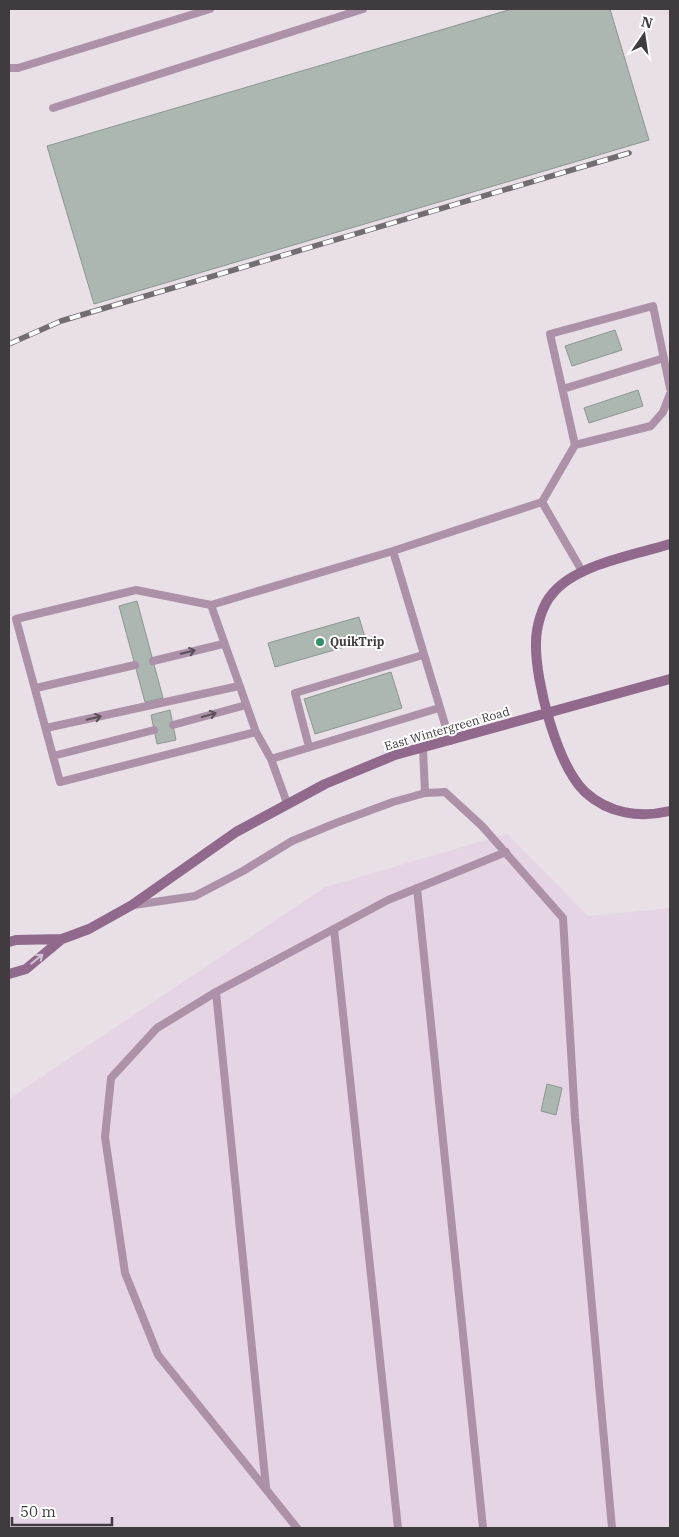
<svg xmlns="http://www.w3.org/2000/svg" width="679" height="1537" font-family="'IBM Plex Serif',serif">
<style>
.built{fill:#e5d4e3}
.building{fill:#acb7b1;stroke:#8b9790}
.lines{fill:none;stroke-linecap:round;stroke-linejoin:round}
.lane{stroke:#ad91a9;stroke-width:8}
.secondary{stroke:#91698d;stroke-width:10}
.rail-casing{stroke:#736d72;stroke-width:5.5}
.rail{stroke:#fff;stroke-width:4;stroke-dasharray:11;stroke-linecap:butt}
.oneway{stroke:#5a5059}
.oneway2{stroke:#d3c3d1}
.poi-dot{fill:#329067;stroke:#fff;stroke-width:2}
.labels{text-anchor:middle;stroke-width:4;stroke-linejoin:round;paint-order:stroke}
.poi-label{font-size:12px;font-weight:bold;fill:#3f3b3e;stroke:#fff;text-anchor:start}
.street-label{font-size:12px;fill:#3f3b3e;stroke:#fff}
</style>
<rect width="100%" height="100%" fill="#e9dfe7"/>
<path class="built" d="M507 834 588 916 670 908V1528H9V1099L325 887Z"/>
<path class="building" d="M512 9H610L649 140 94 304 47 146Z
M615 330 622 350 572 366 565 346Z
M638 390 643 406 589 423 584 408Z
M137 601 163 698 145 702 119 606Z
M359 617 366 641 275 667 268 643Z
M391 672 402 708 315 734 304 699Z
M170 710 176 740 157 744 151 715Z
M547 1084 562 1088 556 1115 541 1111Z"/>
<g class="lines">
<path class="lane" d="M9 68H18L210 9
M53 108 363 9
M563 389 664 358
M575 445 651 426 663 412 670 394
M542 502 575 445 550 334 653 306 670 388
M393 551 450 741
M211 605 256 732
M153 661 223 644
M36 688 135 665
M173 725 246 705
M46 728 239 686
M309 747 295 693 423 655
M423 748 425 793
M53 756 154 730
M271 759 439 708
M287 803 271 759 256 732 60 782 16 619 136 590 211 605 393 551 542 502 582 571
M417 888 483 1528
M134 905 195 896 243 871 292 841 336 823 393 802 425 793 445 792 482 826 563 918 575 1118 612 1528
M334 929 398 1528
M216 992 266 1487
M297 1528 158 1355 125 1273 105 1137 111 1078 157 1028 216 992 388 900 506 852"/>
<path class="secondary" d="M670 544C635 555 577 564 553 593 542 605 536 627 536 643 535 681 557 765 585 792 609 814 640 818 670 811
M9 942 16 940 62 939
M9 974 26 969 62 939 89 929 132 905 236 832 325 784 395 755 670 679"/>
<g class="rail-casing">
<path id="rail" d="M9 344 61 321 629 153"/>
</g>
<use href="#rail" class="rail"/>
</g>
<defs><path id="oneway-shaft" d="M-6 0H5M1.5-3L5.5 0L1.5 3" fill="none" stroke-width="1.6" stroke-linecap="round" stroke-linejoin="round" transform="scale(1.25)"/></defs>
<g class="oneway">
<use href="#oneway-shaft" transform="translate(188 652) rotate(-13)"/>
<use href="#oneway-shaft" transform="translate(209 715) rotate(-15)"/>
<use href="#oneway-shaft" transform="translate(94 718) rotate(-13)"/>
</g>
<use class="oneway2" href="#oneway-shaft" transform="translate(37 959) rotate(-39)"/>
<circle class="poi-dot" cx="320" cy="642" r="5"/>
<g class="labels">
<g class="poi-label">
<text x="330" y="646">QuikTrip</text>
</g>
<g class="street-label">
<text transform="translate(447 729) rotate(-16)" y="4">East Wintergreen Road</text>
</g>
</g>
<rect width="679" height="1537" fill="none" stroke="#3f3b3e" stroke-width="20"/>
<g transform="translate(644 35) rotate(13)" stroke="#ffffff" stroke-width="4" paint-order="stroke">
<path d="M0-4L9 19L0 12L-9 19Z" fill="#3f3b3e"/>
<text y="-8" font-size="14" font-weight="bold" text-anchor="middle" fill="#3f3b3e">N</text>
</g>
<path d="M12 1517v8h100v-8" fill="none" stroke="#3f3b3e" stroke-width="2.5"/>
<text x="20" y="1517" font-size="15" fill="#3f3b3e" stroke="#ffffff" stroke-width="4" paint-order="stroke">50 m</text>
</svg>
